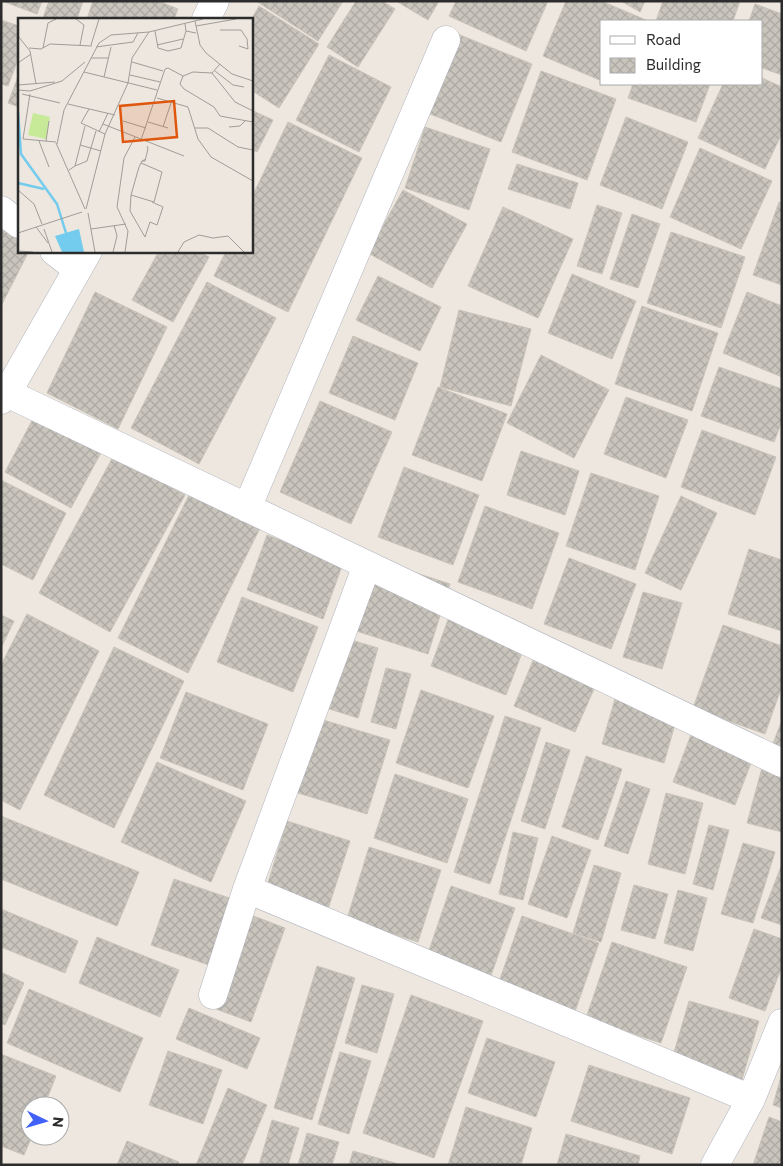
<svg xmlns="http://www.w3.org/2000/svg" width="783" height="1166" font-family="Commissioner,sans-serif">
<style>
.building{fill:url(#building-cross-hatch);stroke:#c9c3b8}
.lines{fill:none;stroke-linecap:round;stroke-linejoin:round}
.street-casing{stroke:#b2b5bf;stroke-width:29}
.secondary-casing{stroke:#b2b5bf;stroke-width:29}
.street{stroke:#fff;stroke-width:28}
.secondary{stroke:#fff;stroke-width:28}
.inset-river{fill:none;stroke:#73ccee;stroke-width:2.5}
.inset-road{fill:none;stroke:#a09c97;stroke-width:1}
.view{fill:#df570e;fill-opacity:0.15;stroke:#df570e;stroke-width:2.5}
.inset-edge{fill:none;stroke:#2c2c2c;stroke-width:2.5}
</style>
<defs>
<pattern id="building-cross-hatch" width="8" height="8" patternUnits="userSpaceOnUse" patternTransform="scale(1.25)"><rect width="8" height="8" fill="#c9c5bd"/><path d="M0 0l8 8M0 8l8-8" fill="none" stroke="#ada9a3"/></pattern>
</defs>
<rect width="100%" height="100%" fill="#ede7df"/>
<path class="building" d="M2 1H42L37 14Z
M49 1H83L77 19H46L43 18Z
M93 1H158L178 9 174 19H87Z
M256 1H343L318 41Z
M356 1H382L395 9 358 67 327 47Z
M396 1H439L428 20Z
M456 1H548L526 51 449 16Z
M566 1H601L646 20 602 21V81L543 56Z
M621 1H645L640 12Z
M663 1H740L733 21H656Z
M755 4 782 14V75L762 68V21H749Z
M259 6 319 44 279 108 251 90V20Z
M1 20 19 26V57L8 86 1 84Z
M455 33 532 64 501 142 425 112Z
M329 55 391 87 359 152 296 120Z
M541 71 616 99 587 180 512 152Z
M19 74V107L8 103Z
M762 78 782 87V133L765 169 698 138 723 84H762Z
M633 84H710L696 122 628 98Z
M251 110 273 120 257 152 251 149Z
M626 117 688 142 662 209 600 185Z
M288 122 362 158 288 312 214 276 226 251H251V199Z
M425 127 490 149 469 210 405 188Z
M700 148 772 181 741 249 670 217Z
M517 164 578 183 570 209 508 189Z
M403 190 467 224 432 288 368 253Z
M779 202 782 203V285L753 275Z
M597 205 622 213 602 274 577 266Z
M503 207 573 239 538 318 468 286Z
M632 214 660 224 638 288 610 279Z
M1 228 19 237V251H29L1 306Z
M671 232 745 257 721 328 647 303Z
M159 251H198L209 257 173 322 132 300Z
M572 274 636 301 612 359 548 333Z
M378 276 441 307 420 351 356 320Z
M207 282 276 318 199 464 131 428Z
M95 292 167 327 118 429 47 393Z
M747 292 782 306V377L723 353Z
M642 306 718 333 692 411 615 384Z
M459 310 531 329 511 406 440 387Z
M353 336 418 363 395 420 329 393Z
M541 355 609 390 574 458 507 423Z
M719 367 782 389V421L774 442 701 416Z
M438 387 507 414 482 481 412 455Z
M626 397 688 420 666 478 604 454Z
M320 401 392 432 351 524 280 492Z
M36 413 103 449 71 508 5 472Z
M702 430 776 457 755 515 681 487Z
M521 451 579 471 565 515 507 495Z
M114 455 185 495 110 632 39 593Z
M404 467 479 495 453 565 378 537Z
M591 473 659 496 635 570 566 546Z
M197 479 267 514 188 673 118 638Z
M1 480 66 513 33 580 1 564Z
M681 496 717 513 681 590 645 573Z
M485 506 559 533 532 609 458 582Z
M267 535 343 563 323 619 247 590Z
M749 549 782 560V631L728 614Z
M569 558 636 584 611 649 544 624Z
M373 559 450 584 428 654 350 629Z
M643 592 682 603 662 669 623 657Z
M242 597 318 627 293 692 217 662Z
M455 601 531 629 506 695 431 666Z
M27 614 99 651 20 810 1 800V665Z
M1 615 14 621 1 648Z
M723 625 782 646V686L765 734 693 708Z
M341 637 378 648 358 718 320 706Z
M540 644 602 671 575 732 514 706Z
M114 647 184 681 114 828 44 795Z
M386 668 411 674 396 729 371 722Z
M619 685 681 703 664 763 602 744Z
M421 690 494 716 468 788 396 763Z
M186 692 268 724 243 790 160 758Z
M310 716 390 740 367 814 288 790Z
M505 716 541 728 490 884 454 872Z
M782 720V765L767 759Z
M692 732 754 755 735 805 673 782Z
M546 742 570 750 545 829 521 821Z
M586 756 622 769 598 840 562 827Z
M157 762 246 801 211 882 121 842Z
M762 768 782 774V832L747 823Z
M395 774 468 799 447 863 374 838Z
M626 781 650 789 628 854 604 846Z
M666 793 703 803 685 874 648 864Z
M1 816 139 872 117 926 1 879Z
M287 821 350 841 328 909 266 889Z
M709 825 729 830 713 890 693 884Z
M513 832 538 838 523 900 499 894Z
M552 836 591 850 567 918 528 904Z
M743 843 775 852 753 923 721 914Z
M369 847 441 870 418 942 347 919Z
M782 864V925L761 918Z
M594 865 621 873 601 942 573 933Z
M174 879 232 899 209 965 151 945Z
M634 885 668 894 655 939 621 930Z
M451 886 515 908 489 981 426 959Z
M678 890 707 898 693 951 664 943Z
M1 909 78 941 65 973 1 947Z
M251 915 285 928 251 1022 216 1009Z
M522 916 599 943 571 1023 494 996Z
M754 929 782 939V966L765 1011 729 998Z
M97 937 179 970 160 1017 79 983Z
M612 942 687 967 661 1043 586 1018Z
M317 966 355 978 312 1120 274 1108Z
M1 972 24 983 5 1025 1 1023Z
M362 985 394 994 377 1053 345 1043Z
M29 989 143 1038 120 1092 7 1043Z
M411 995 483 1021 434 1158 363 1133Z
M689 1001 759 1021 738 1093 668 1073Z
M189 1008 260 1038 247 1069 176 1039Z
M487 1038 555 1062 536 1117 468 1093Z
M168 1051 222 1070 203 1124 149 1105Z
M340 1052 371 1061 349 1134 318 1124Z
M1 1054 56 1076 44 1106H30V1136H32L24 1155 1 1146Z
M589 1065 690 1098 672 1154 571 1121Z
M782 1073V1108L773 1105Z
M228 1088 267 1105 242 1165H196Z
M466 1107 532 1128 521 1165H448Z
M769 1117 782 1122V1165H753Z
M272 1120 299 1128 288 1165H259Z
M307 1133 339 1142 332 1165H298Z
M566 1134 640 1156 638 1165H557Z
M127 1141 179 1162 178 1165H117Z
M353 1151 402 1165H349Z"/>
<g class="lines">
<g class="street-casing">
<path id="street" d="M1 210 19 224
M54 251 77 269
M7 393 782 763
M247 508 446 40
M247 889 751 1099
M213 995 247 889 367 565
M715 1165 751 1099 782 1023"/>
</g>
<g class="secondary-casing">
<path id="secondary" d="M206 19 215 1
M1 400 7 393 88 251"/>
</g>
<use href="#street" class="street"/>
<use href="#secondary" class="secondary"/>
</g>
<g transform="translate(18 18)">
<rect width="235" height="235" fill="#ede7df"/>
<path d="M15 95 32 99 28 121 10 117Z" fill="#c6ea98"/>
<path d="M61 211 66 234H44L37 218Z" fill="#73ccee"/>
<path class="inset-river" d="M0 94 3 136 39 186 48 215M0 165 26 171"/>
<path class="inset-road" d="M58 1 66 7 62 27M177 3 182 27 188 35 214 56 235 63M167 6 168 13 178 15M178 8 218 1M202 12H223L229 21 230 31 221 28M137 13 140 30 150 33 163 30 168 13M0 18 12 33 18 66M73 27 81 1M139 27 165 21M78 29 115 24 120 15M11 30 23 31 32 26 74 28M25 30 30 5 38 1M73 40H90M114 44 145 53M0 45 13 36M197 53 215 67 226 69M66 54 139 72M194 55 217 84 235 93M112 57 142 64M165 58 162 66 166 71 196 89 202 98 235 104M86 59 93 29M0 67 37 64M0 72 12 73 44 63 67 44M4 76 42 85M12 76 5 121 38 124M139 80 170 89 180 121 193 139 235 163M50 86 97 97M71 91 63 105 87 116M105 103 128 110M130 104 150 110M85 106 166 138M145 109 153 85M211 109 222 108 227 103M177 110H190L220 129 235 132M81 114 90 95M123 122 147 51 150 50 165 58 175 54 194 55 202 46M21 123 31 149M28 123 31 103M38 125 67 191M39 126 46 92 81 25 93 17 131 14 185 1M62 127 83 133M128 141 124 143H127L129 135 130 130 129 128M123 145 144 154 136 184 113 177 121 149 124 143M57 148 69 143 78 113M51 152 57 148 67 108M0 172 16 186 24 206M113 177 112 193 127 219 132 204 139 207 145 189 134 184M68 191 87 116 110 65 114 40 131 14M70 195 77 234M18 209 30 225M26 211 34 234M73 211 108 206M0 215 64 194M0 233 15 234M95 234 99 218 96 207M107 234 110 213 99 189 106 140 117 119M160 234 166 224 181 217 195 220 210 218 226 234"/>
<path class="view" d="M156 83 159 119 105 124 102 88Z"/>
<rect width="235" height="235" class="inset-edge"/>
</g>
<rect width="783" height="1166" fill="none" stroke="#2c2c2c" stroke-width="5"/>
<rect x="600" y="20" width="162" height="65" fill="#ffffff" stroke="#ababab"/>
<rect x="610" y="36" width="25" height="8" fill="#ffffff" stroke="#ababab"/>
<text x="646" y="45" font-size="15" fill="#2c2c2c">Road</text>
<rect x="610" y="58" width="25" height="15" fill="url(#building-cross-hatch)" stroke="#ababab"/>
<text x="646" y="70" font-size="15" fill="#2c2c2c">Building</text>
<g transform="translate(45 1121) rotate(95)"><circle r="24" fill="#ffffff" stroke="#ababab"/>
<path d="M0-4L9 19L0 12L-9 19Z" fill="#4161f8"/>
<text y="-8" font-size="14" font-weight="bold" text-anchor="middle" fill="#2c2c2c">N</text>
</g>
</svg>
